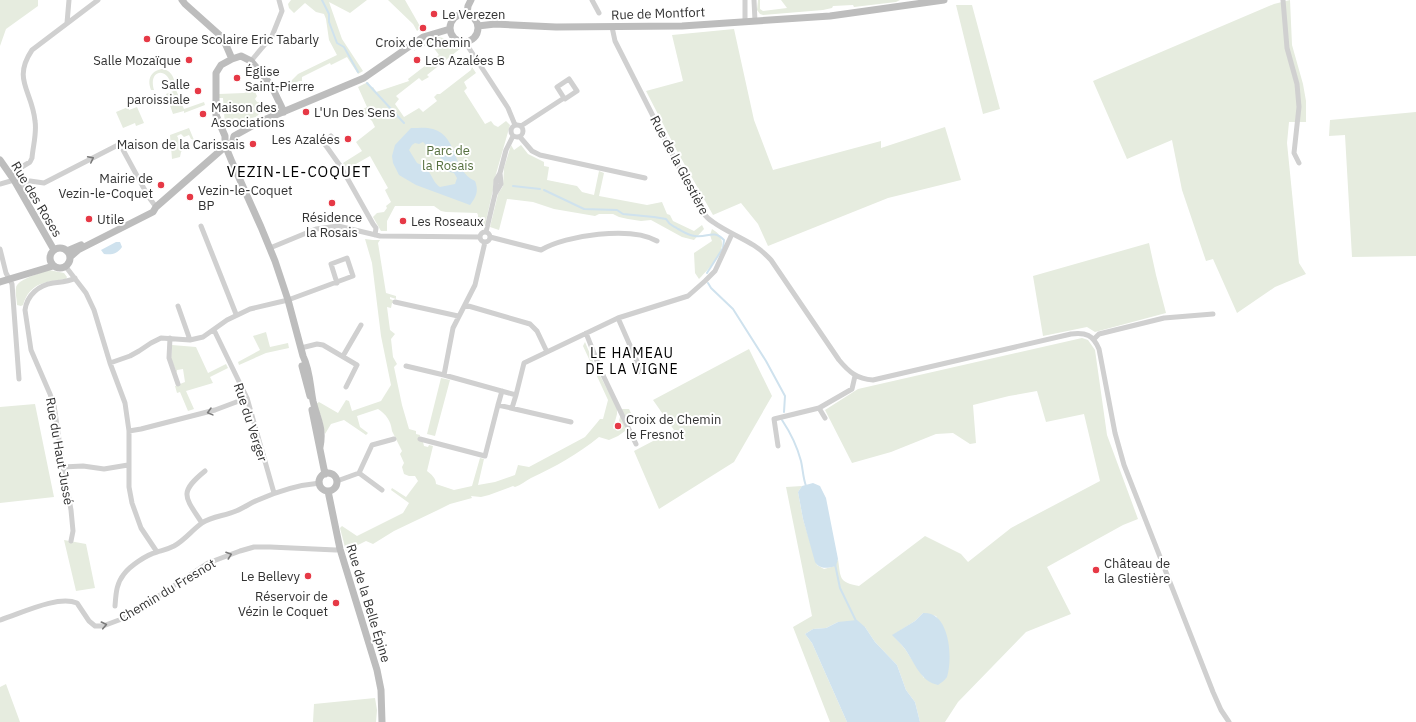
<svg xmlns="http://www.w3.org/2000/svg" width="1416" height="722" font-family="'IBM Plex Sans',sans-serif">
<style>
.green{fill:#e6ecdf;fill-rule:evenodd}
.water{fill:#cfe2ee;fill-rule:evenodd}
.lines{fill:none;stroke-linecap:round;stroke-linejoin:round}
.stream{stroke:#cfe2ee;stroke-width:2}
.street{stroke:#d0d0d0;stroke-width:5}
.secondary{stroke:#bdbdbd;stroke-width:7}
.oneway{stroke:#7a7a7a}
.poi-dot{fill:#e63946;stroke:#fff;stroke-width:1.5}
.labels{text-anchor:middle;stroke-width:4;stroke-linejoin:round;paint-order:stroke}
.street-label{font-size:13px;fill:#333;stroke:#fff}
.poi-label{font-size:13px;fill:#333;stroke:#fff;text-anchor:start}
.park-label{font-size:13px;fill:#56703f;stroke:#fff}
.neighbourhood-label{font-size:14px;letter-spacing:1px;fill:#000;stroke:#fff}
.quarter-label{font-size:15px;letter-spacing:1px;fill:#000;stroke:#fff}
</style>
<rect width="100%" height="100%" fill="#fff"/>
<path class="green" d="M0 0H38V6L6 29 0 46Z
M291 0H367L350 13 329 2 342 39 363 71 358 74 347 57 331 65 330 63 302 77V81H299L283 89 298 74 337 55 329 40 326 19 324 14 316 12 305 3 294 13 289 8 288 4Z
M388 0H405L421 28 417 31 413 24Z
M758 0H760V9L763 11 787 8 781 0H900L896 2 854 7 853 5 833 6 832 8 823 10 763 15 760 14 757 10Z
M1290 0 1292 45 1303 84 1306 101V122H1289L1287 143 1299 263 1306 274 1275 287 1237 313 1213 259 1206 261 1182 190 1172 140 1127 159 1093 81 1274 4Z
M956 5H972L1000 109 983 114Z
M734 29 754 120 773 170 881 141V148L945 127 961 180 888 198 768 246 758 224 741 203 713 215 677 151 646 91 683 81 672 35Z
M438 37 443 38 461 48 427 75 429 77 422 81 419 78 396 96 399 99 395 104 404 117 419 108 423 112 437 101 434 97 437 94H440L471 70 472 67 476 73 464 82 467 88 464 91 485 124 491 121 494 125 498 127 506 121 510 125 494 181 493 190 485 225 478 224V215L477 213 446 212 441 211 434 206H395L387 221V231H381L373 217 377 213 384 212 387 208 386 206 391 202 385 190 388 188 370 156 347 169 343 163 362 151 356 142 375 127 372 121 361 110 367 107 358 87 368 82 371 88 373 87 376 92 409 81 408 79 439 55 430 43 413 51Z
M162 69C170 70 173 75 175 83L171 84C166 66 148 71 154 90H151C147 80 150 71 162 69Z
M176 90 184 109 204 102 205 105 184 113V111L173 114 166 94Z
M254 90 257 96 255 99 257 102 261 103 264 108H261L260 112H263L262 114H259L256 117C246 118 238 130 227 128L225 126 223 98H219V94L244 93Z
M128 107 129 110 137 107 144 123 136 126 135 123 123 128 116 112Z
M1416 112V256L1352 257 1345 135 1329 136 1330 120Z
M189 128 194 140 191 139 189 135 184 137 181 134 177 136 184 148 181 152 180 157 172 159 170 135Z
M511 145 514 150 521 145 528 154 544 162V166L549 167 547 180 577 186 582 192 594 195 599 171 604 173 599 196 647 205 662 202 667 214 670 215 673 221 694 231 702 225 704 229 694 240 682 237 651 220 641 221 628 219 619 217 613 214H599L595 216 554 209 533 202 507 199 499 230 490 227 498 194 503 186 504 168Z
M712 229C736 243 711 266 699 279L695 273 694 253 712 241 710 235Z
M365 239 373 240H380L378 243 386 293 396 296V299L390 297V299L395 301V303H392L391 308 387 307 390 330 395 334 391 339 393 357 397 364 394 367 402 405 409 429 416 431V434L420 435 419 440 423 442 424 446 428 447 429 445 433 446 427 471C431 474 436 478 436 484L454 490 472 486 480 458 484 459 478 485 495 482 515 475 518 465 529 467 585 437 596 424 600 419H603L608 400 583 346 585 342 595 366 617 408V414L613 429 618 425 622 409H629L632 415 625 431 618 436 609 440 599 437C578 454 555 467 531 478 525 481 521 485 515 487L513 486 489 495 481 497 471 496 472 498 450 504 438 510 394 531 373 544 366 541 346 551 340 528 342 526 357 536 403 513 409 503 391 490 392 488 406 497 418 481 415 476H409L404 474 402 467 404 463 400 454 402 451 392 431C391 421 386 414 378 409L357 416 360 427 368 433 366 435 344 420 331 424 325 434 321 416 316 404 319 402 338 413 346 400 349 401 352 411 381 401 391 385 381 336 372 263Z
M1149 243 1156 275 1166 313 1095 332 1087 327 1043 336 1033 276Z
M49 270 64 273 67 277 66 279C46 282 30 282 23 305L21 306 17 305C17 300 15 293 16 288 17 279 41 273 49 270Z
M266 332 270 347 288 343 289 348 266 353 239 365 238 362 260 350 253 336Z
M1082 338 1088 340 1095 350 1107 435 1138 519 1123 525 1047 567 1071 614 1026 632 958 702 945 722H920L915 702 906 690 897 665 875 642 865 627 838 622 826 628 813 629 805 634 812 643 847 722H830L793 627 812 616 786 487 802 486 798 492 803 519 817 565 824 569 835 566 838 559C841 578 838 582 859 586L925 536 961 554 968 562 1011 528 1100 481 1084 414 1046 422 1037 391 1009 396 973 405 976 443 970 444 953 433 936 434 891 452 852 463 825 410 858 389ZM923 613 936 616 945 631 924 678 905 649 893 635 915 621Z
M172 345 196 347 208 373 226 364 228 368 210 377 213 383 186 391 194 409 188 411 180 392 177 393 175 386 185 382 183 369 177 370V373L171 359Z
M749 349 772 396 734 462 659 509 634 451 674 430 653 400Z
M441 378 450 380 435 436 427 434Z
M35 404 54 497 0 503V407Z
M64 540 86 544 95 588 76 591Z
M6 684 20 722H0V687Z
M375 698 377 710 376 722H313L314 704Z"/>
<path class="water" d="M411 128C418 128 426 127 433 129 459 137 451 170 475 181 479 191 476 197 470 205L416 185 399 175 393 163 392 156 395 145ZM423 142 427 146 431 154C441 155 446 162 446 171L454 173 457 178 455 184 440 187C430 180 433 169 417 163L409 150 412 145 415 143 419 144Z
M116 242H120L122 247C117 254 112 255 104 254L101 250Z
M813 483 820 486 826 498 838 559 836 566C828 568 820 570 815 562L803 519 798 492 802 486Z
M923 613C950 611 953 658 947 677 945 680 941 683 938 685 920 681 915 663 905 649 901 644 896 639 892 635L915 621Z
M857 620 865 627 875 642 897 665 906 690 915 702 920 722H847L812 643 805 634 813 629 826 628 838 622Z"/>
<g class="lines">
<path class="stream" d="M322 0 329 14V22L337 43 344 47 358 72
M367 83 404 123
M513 186 540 189
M544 190 584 209 617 210 623 214 654 217 666 219C670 226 672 225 678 229 684 232 688 235 695 236 708 238 713 229 724 240L723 248 707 273
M708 283 711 288 733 309 766 361 785 396 784 412
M782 420C790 432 797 446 801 461 803 470 803 478 806 486
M835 564 840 588 857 623"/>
<path class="street" d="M592 0 599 13
M754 0 755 21
M1283 0 1287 48 1297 84 1299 107 1294 153 1299 163
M745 22V0
M67 23 69 0
M612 27 615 41 694 197C699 206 704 217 713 222 734 237 753 240 771 260L839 360C849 372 857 379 873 380L1071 334C1086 332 1093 335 1099 349L1115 433 1124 465 1213 692 1221 710 1229 722
M465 42 508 108 515 125
M251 61 272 36 282 11 279 0
M511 131a6 6 0 1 1 12 0a6 6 0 1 1-12 0Z
M521 126 564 98 565 99 577 91 569 79 557 87 564 98
M331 136 324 143 341 167 373 224 376 228 375 235
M520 137 532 151 540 155 645 178
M10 174 30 162 32 158C33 146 37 133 35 121 32 90 12 80 32 50L98 0
M0 184 14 180
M18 188 30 181 44 183 118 145 122 148 148 196 156 207
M495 194 501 184 500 173
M201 226 236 314
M486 232 495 194 496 180 500 173 506 150 513 136
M480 237a5 5 0 1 1 10 0a5 5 0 1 1-10 0Z
M490 237 541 250C566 235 631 226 657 241
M270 248 316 229 338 226 380 236 480 237
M0 249 6 273 12 284 19 379
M66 267 86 293 94 310 110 363 125 403 129 431V487L132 503 141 528 157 552
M395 302 458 316
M465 305 530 324 537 331 547 352
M178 306 190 340
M618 318 639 366 638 372
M214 330 247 398 274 493
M586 333 601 371 636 444
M170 338 169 358 178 384
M1094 339 1099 334 1164 318 1213 314
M301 348 317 344 323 345 357 365 346 387
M343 356 361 325
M110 363 130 356 139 351 151 343 161 338 190 340 203 337 227 320 250 309 288 300 353 276 347 258 331 264 337 283
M406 366 444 375 516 395 524 363 618 318 688 296 705 281 715 271 732 234
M444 375 453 328 475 285 485 242
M498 405 502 391
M512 408 516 395
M819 408 825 418
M129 431 141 429 215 410 247 398
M420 439 485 456 498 405 571 422
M778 446 774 419 819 408 852 389 855 376
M63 467 83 466 104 469 128 465
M359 473 382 490
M337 481 359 473 372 445 394 439
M202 523C185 497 178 493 205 471
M71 541 73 531 71 510 63 467 54 405 50 394 31 350 25 310C27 295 39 285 53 283 61 282 68 282 75 278
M115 606C116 594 116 584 124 574 130 566 146 555 157 552 164 550 166 550 174 546 185 540 192 530 202 523 212 516 225 516 236 511 244 508 250 503 258 500 278 491 298 485 320 483
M0 620C20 614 57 595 77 603L89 621 95 626H103L119 620 133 613 208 563 240 551 254 547H270L336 550 340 549"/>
<path class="secondary" d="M182 0 185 4 223 38 232 59
M450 28a14 14 0 1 1 28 0a14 14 0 1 1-28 0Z
M467 14 468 6 471 0
M478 26 495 24 556 27 682 26 830 16 944 0
M284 112 271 85 251 61 241 56 232 59 221 65 216 73V115L225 136V145L232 162 261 227 275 261 288 300 303 356C310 370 310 386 313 401 317 418 324 428 320 447
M233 140 234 136 259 122 364 78 423 37 450 29
M0 160 14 180 54 250
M50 258a10 10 0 1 1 20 0a10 10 0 1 1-20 0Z
M67 251 81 245
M70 257 78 250 153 212 156 207 228 144
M0 282 53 266
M302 366 310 396
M312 410 325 474
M319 482a9 9 0 1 1 18 0a9 9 0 1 1-18 0Z
M328 491 340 549 377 670 381 690 382 722"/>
</g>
<defs><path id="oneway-chevron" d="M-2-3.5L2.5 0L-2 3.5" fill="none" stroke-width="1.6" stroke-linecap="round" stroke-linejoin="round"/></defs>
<g class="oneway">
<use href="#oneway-chevron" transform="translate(91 159) rotate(-27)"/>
<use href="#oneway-chevron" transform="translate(210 412) rotate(165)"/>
<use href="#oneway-chevron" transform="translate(229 555) rotate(-19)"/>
<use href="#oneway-chevron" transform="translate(104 625) rotate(-12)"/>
</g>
<g class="poi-dot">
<circle cx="434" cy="14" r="4"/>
<circle cx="423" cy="28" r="4"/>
<circle cx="147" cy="39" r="4"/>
<circle cx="189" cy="60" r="4"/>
<circle cx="417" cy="60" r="4"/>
<circle cx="237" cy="78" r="4"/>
<circle cx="198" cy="91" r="4"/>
<circle cx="306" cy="112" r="4"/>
<circle cx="203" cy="114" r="4"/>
<circle cx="348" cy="139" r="4"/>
<circle cx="253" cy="144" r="4"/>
<circle cx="161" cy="185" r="4"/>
<circle cx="190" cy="197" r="4"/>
<circle cx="332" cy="203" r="4"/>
<circle cx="89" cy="219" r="4"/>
<circle cx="403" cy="221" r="4"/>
<circle cx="618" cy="426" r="4"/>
<circle cx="1096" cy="570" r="4"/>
<circle cx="308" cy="576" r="4"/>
<circle cx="336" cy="603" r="4"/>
</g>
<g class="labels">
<g class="street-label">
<text transform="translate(658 13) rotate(-2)" y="5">Rue de Montfort</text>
<text transform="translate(680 165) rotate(62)" y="5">Rue de la Glestière</text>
<text transform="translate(37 199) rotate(59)" y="5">Rue des Roses</text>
<text transform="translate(251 422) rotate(72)" y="5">Rue du Verger</text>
<text transform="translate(60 451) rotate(80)" y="5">Rue du Haut Jussé</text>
<text transform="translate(167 590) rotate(-31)" y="5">Chemin du Fresnot</text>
<text transform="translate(369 603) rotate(73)" y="5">Rue de la Belle Épine</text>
</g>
<g class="poi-label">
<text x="442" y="19">Le Verezen</text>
<text x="155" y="44">Groupe Scolaire Eric Tabarly</text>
<text x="423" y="47" text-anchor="middle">Croix de Chemin</text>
<text x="181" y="65" text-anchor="end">Salle Mozaïque</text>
<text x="425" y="65">Les Azalées B</text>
<text x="245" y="76">Église<tspan x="245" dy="15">Saint-Pierre</tspan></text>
<text x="190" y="89" text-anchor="end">Salle<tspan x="190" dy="15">paroissiale</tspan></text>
<text x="211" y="112">Maison des<tspan x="211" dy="15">Associations</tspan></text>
<text x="314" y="117">L'Un Des Sens</text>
<text x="340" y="144" text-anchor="end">Les Azalées</text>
<text x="245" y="149" text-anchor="end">Maison de la Carissais</text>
<text x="153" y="183" text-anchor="end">Mairie de<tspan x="153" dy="15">Vezin-le-Coquet</tspan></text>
<text x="198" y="195">Vezin-le-Coquet<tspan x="198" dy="15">BP</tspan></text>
<text x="332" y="222" text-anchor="middle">Résidence<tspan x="332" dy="15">la Rosais</tspan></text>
<text x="97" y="224">Utile</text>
<text x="411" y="226">Les Roseaux</text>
<text x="626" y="424">Croix de Chemin<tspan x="626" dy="15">le Fresnot</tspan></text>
<text x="1104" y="568">Château de<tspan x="1104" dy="15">la Glestière</tspan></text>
<text x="300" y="581" text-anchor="end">Le Bellevy</text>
<text x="328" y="601" text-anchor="end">Réservoir de<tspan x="328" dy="15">Vézin le Coquet</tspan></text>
</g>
<g class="park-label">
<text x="448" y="155">Parc de<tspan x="448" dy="15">la Rosais</tspan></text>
</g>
<g class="neighbourhood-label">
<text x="632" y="358">LE HAMEAU<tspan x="632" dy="16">DE LA VIGNE</tspan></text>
</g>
<g class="quarter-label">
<text x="299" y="177">VEZIN-LE-COQUET</text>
</g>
</g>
</svg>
